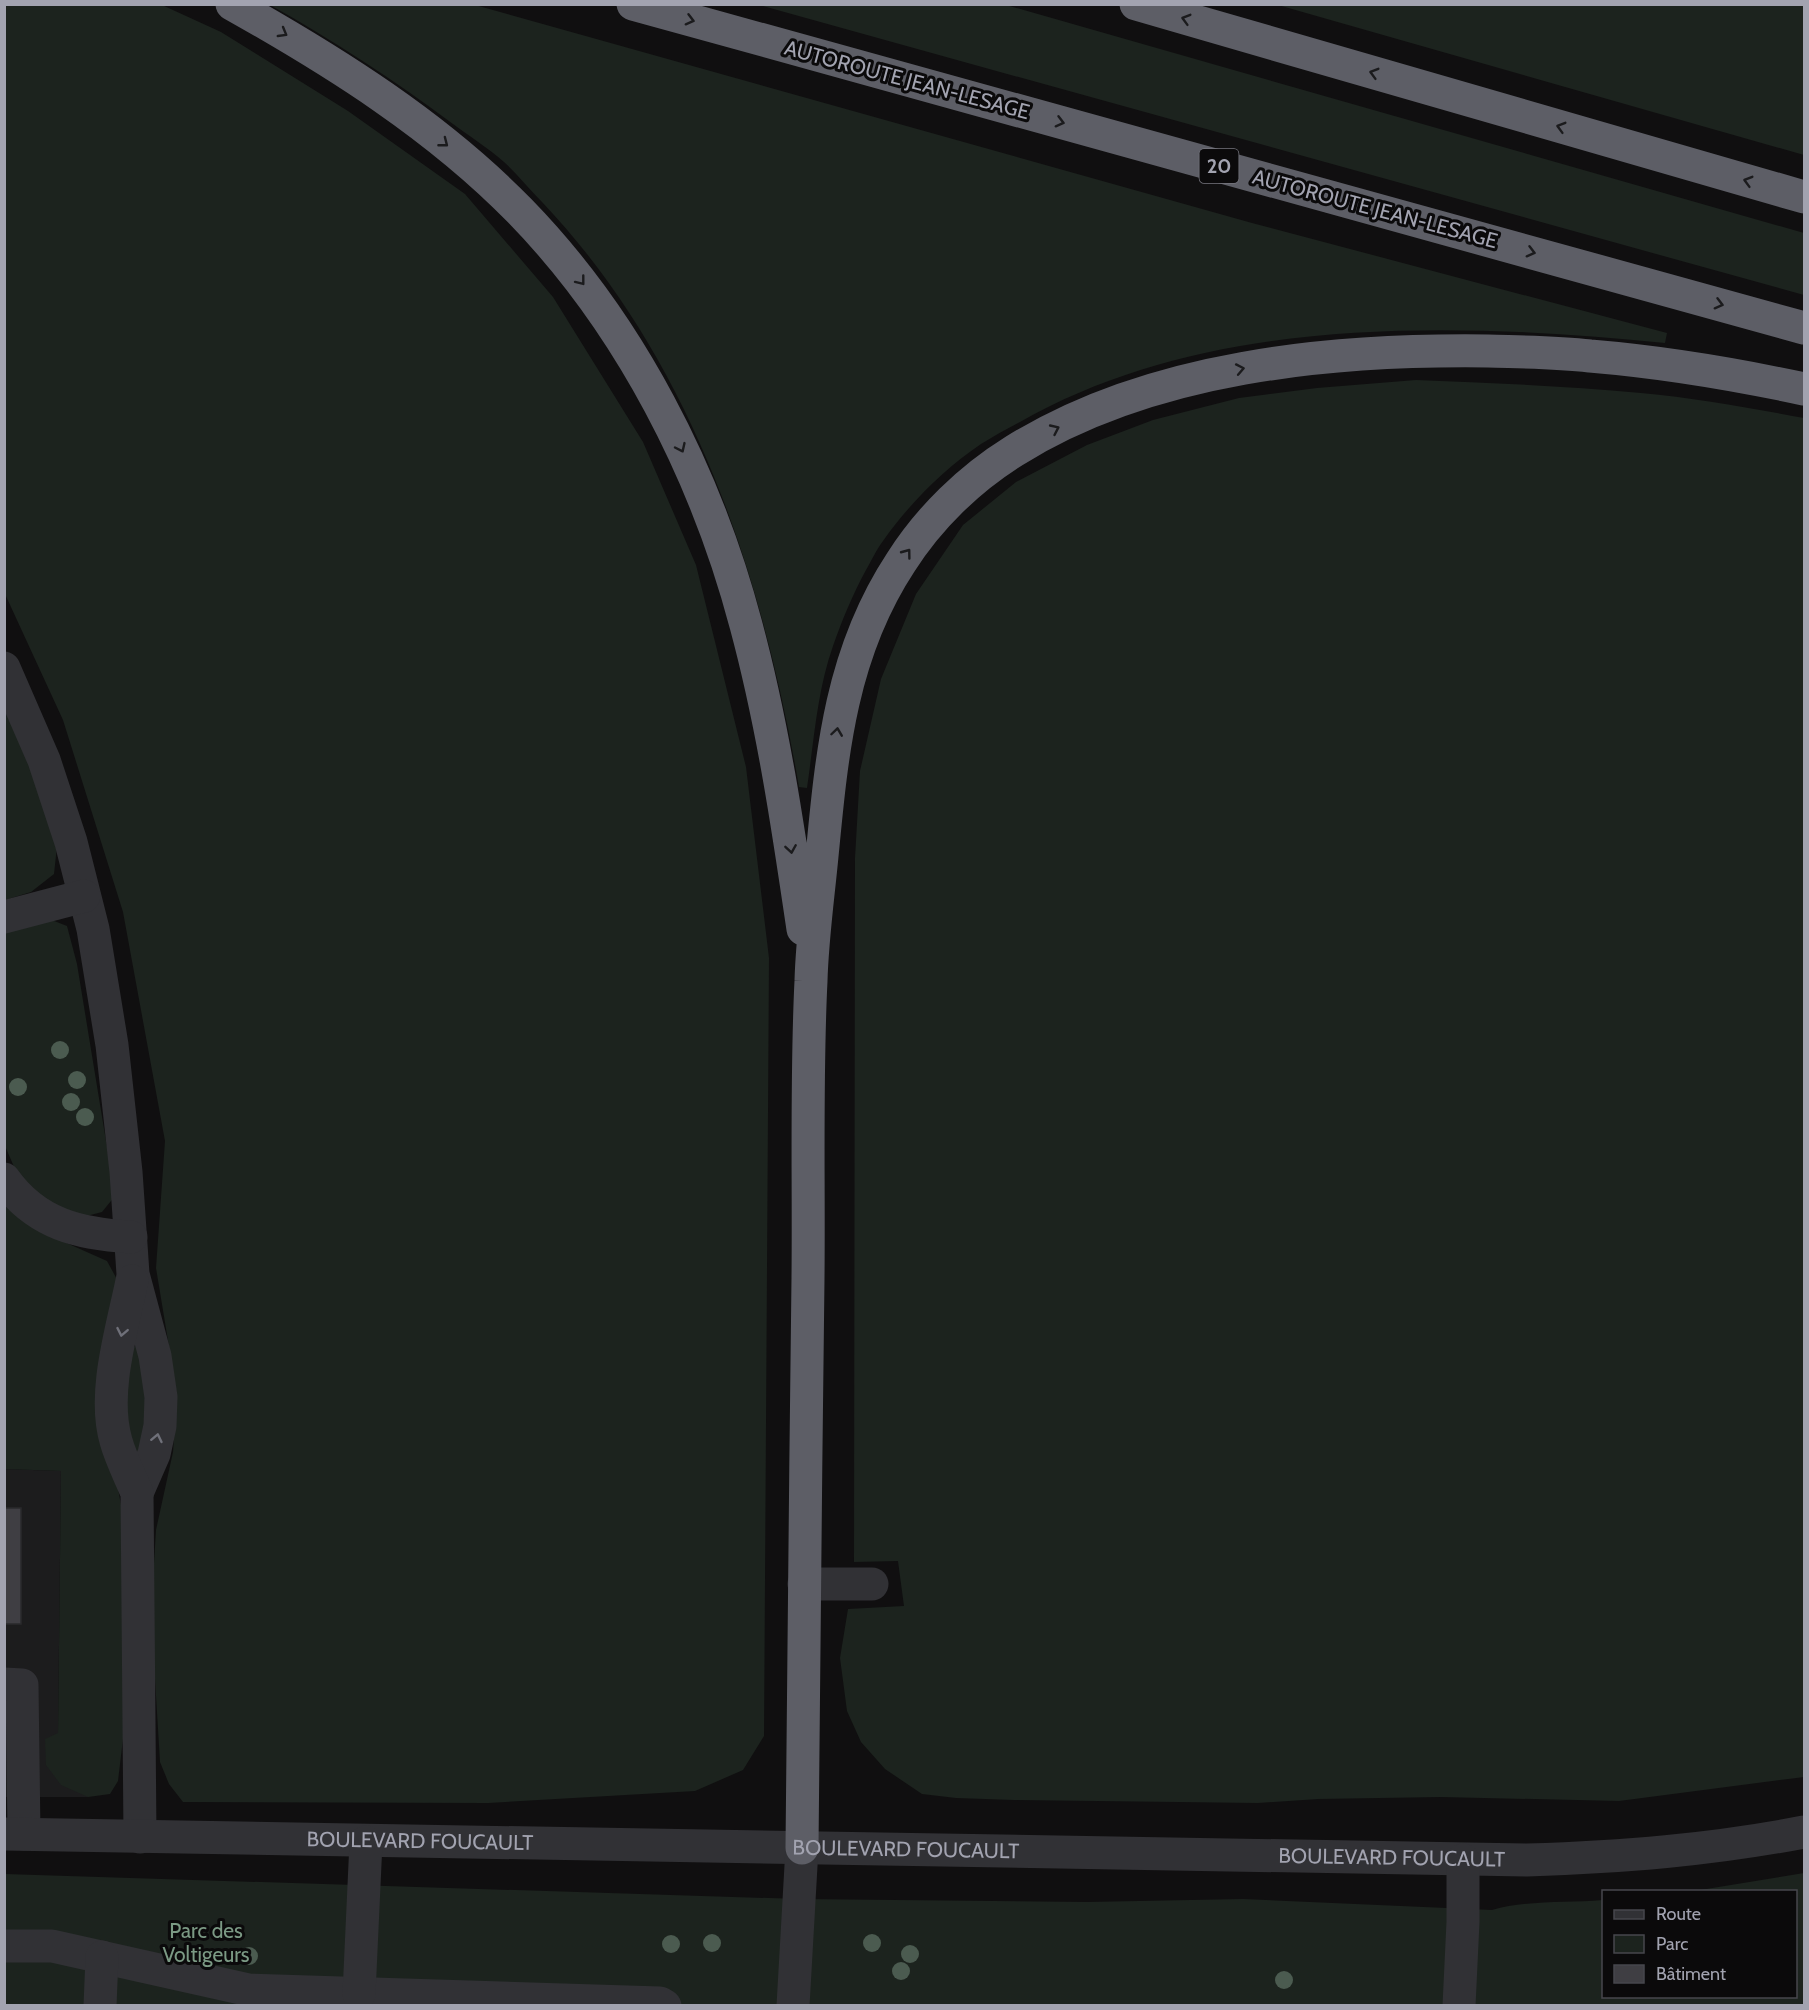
<svg xmlns="http://www.w3.org/2000/svg" width="1809" height="2010" font-family="Cabin,sans-serif">
<style>
.built{fill:#1c1c1d}
.green{fill:#1c231e}
.building{fill:#3f3e43;stroke:#2a2a2c;stroke-width:1.5}
.lines{fill:none;stroke-linecap:round;stroke-linejoin:round}
.minor{stroke:#313135;stroke-width:33}
.highway{stroke:#5d5e66;stroke-width:33}
.tree{fill:#4b5b50}
.oneway{stroke:#1b1b1d}
.oneway2{stroke:#6f7079}
.labels{text-anchor:middle;stroke-width:6;stroke-linejoin:round;paint-order:stroke}
.shield{fill:#0b0a0b;stroke:#75757e;stroke-width:1.5}
.shield-label{font-size:20px;font-weight:bold;fill:#a2a3b0}
.street-label{font-size:21px;fill:#a2a3b0;stroke:#0b0a0b}
.park-label{font-size:21px;fill:#7b9984;stroke:#0b0a0b}
</style>
<rect width="100%" height="100%" fill="#100f10"/>
<path class="built" d="M5 1469 61 1471 58 1733 75 1764 88 1797H5Z"/>
<path class="green" d="M4 5H162L221 32 348 111 465 194 553 297 643 442 696 565 746 767 769 958 764 1736 743 1770 695 1791 488 1803 183 1802 169 1784 160 1762 151 1613 156 1530 173 1452 177 1395 156 1268 165 1141 123 912 63 720 5 594Z
M270 5H475L1252 223 1667 333 1665 343C1455 322 1209 314 1020 422 1007 429 994 436 981 444 944 469 909 504 883 541 876 550 872 560 866 570 853 594 842 620 833 646 817 691 814 741 807 788L799 787C763 576 692 360 542 202 529 189 517 174 504 162 488 148 469 136 453 124 394 80 333 40 270 5Z
M759 5H1006L1804 233V295Z
M1278 5H1804V155Z
M1416 380C1491 383 1566 386 1641 393 1696 398 1750 408 1804 418V1777L1619 1801 1441 1797 1318 1799 1258 1803 1014 1800 956 1798 922 1794 885 1769 861 1742 847 1711 840 1658 848 1609 904 1606 898 1561 854 1562 855 858 860 771 881 679 916 594 963 525 1016 482 1087 445 1153 420 1239 398 1317 388Z
M4 698 58 837 54 874 31 892 5 900Z
M44 917 67 926 77 964 115 1196 102 1212 79 1218 52 1208 18 1176 5 1146 4 928Z
M4 1206 53 1237 107 1261 119 1283 114 1466 128 1544 125 1722 118 1781 110 1794 88 1797 61 1785 46 1765 45 1739 58 1733 61 1471 5 1469Z
M139 1340 151 1399 140 1458 127 1442 126 1359Z
M1804 1873V2005L5 2006V1874L799 1899 1087 1902 1243 1899 1492 1910C1527 1900 1567 1903 1603 1900L1604 1996H1796V1892L1694 1891Z"/>
<path class="building" d="M4 1508H21V1624H4Z"/>
<g class="lines">
<g class="minor">
<path d="M4 668 44 760 71 842 93 929 112 1045 126 1172 133 1274 155 1356 161 1397 160 1426 154 1454 137 1493"/>
<path d="M4 917 84 896"/>
<path d="M4 1179C36 1224 79 1234 131 1237"/>
<path d="M132 1281C122 1330 102 1393 116 1441 121 1459 130 1476 137 1493L140 1837"/>
<path d="M804 1584H872"/>
<path d="M4 1684 22 1685 24 1834"/>
<path id="s1" d="M4 1834 1527 1860C1622 1857 1710 1850 1804 1832"/>
<path d="M4 1946H52L249 1990 660 2003 665 2006"/>
<path d="M359 1994 366 1842"/>
<path d="M100 2006 102 1957"/>
<path d="M793 2006 802 1848"/>
<path d="M1459 2006 1463 1922V1860"/>
</g>
<path class="highway" d="M232 4C335 62 437 126 520 211 630 324 706 474 746 625 773 725 788 827 803 929
M633 4 1804 328
M1136 4 1804 197
M802 1848C803 1658 806 1468 808 1278 809 1179 806 1080 811 981 812 940 818 898 822 856 832 751 841 653 901 562 929 518 969 479 1014 451 1150 366 1331 349 1488 351 1522 352 1556 352 1590 356 1662 362 1734 374 1804 389"/>
</g>
<g class="tree">
<circle cx="60" cy="1050" r="9"/>
<circle cx="77" cy="1080" r="9"/>
<circle cx="18" cy="1087" r="9"/>
<circle cx="71" cy="1102" r="9"/>
<circle cx="85" cy="1117" r="9"/>
<circle cx="712" cy="1943" r="9"/>
<circle cx="872" cy="1943" r="9"/>
<circle cx="671" cy="1944" r="9"/>
<circle cx="910" cy="1954" r="9"/>
<circle cx="249" cy="1956" r="9"/>
<circle cx="901" cy="1971" r="9"/>
<circle cx="1284" cy="1980" r="9"/>
</g>
<defs><path id="oneway-chevron" d="M-2-3.5L2.5 0L-2 3.5" fill="none" stroke-width="1.6" stroke-linecap="round" stroke-linejoin="round" transform="scale(1.5)"/></defs>
<g class="oneway">
<use href="#oneway-chevron" transform="translate(1186 19) rotate(-164)"/>
<use href="#oneway-chevron" transform="translate(690 20) rotate(15)"/>
<use href="#oneway-chevron" transform="translate(283 33) rotate(30)"/>
<use href="#oneway-chevron" transform="translate(1374 73) rotate(-164)"/>
<use href="#oneway-chevron" transform="translate(1060 122) rotate(15)"/>
<use href="#oneway-chevron" transform="translate(1561 127) rotate(-164)"/>
<use href="#oneway-chevron" transform="translate(444 143) rotate(38)"/>
<use href="#oneway-chevron" transform="translate(1748 181) rotate(-164)"/>
<use href="#oneway-chevron" transform="translate(1531 252) rotate(15)"/>
<use href="#oneway-chevron" transform="translate(581 281) rotate(52)"/>
<use href="#oneway-chevron" transform="translate(1719 304) rotate(15)"/>
<use href="#oneway-chevron" transform="translate(1240 369) rotate(-11)"/>
<use href="#oneway-chevron" transform="translate(1055 429) rotate(-25)"/>
<use href="#oneway-chevron" transform="translate(681 448) rotate(65)"/>
<use href="#oneway-chevron" transform="translate(907 553) rotate(-53)"/>
<use href="#oneway-chevron" transform="translate(837 732) rotate(-82)"/>
<use href="#oneway-chevron" transform="translate(791 849) rotate(81)"/>
</g>
<g class="oneway2">
<use href="#oneway-chevron" transform="translate(122 1332) rotate(101)"/>
<use href="#oneway-chevron" transform="translate(157 1438) rotate(-78)"/>
</g>
<g class="labels">
<rect class="shield" x="1199.5" y="149" width="39" height="34" rx="4.5"/>
<g class="shield-label">
<text x="1219" y="173">20</text>
</g>
<g class="street-label">
<text transform="translate(907 80) rotate(15)" y="7">AUTOROUTE JEAN-LESAGE</text>
<text transform="translate(1375 209) rotate(15)" y="7">AUTOROUTE JEAN-LESAGE</text>
<text dy="7" stroke="none"><textPath href="#s1" startOffset="416">BOULEVARD FOUCAULT</textPath></text>
<text dy="7" stroke="none"><textPath href="#s1" startOffset="902">BOULEVARD FOUCAULT</textPath></text>
<text dy="7" stroke="none"><textPath href="#s1" startOffset="1388">BOULEVARD FOUCAULT</textPath></text>
</g>
<g class="park-label">
<text x="206" y="1938">Parc des<tspan x="206" dy="24">Voltigeurs</tspan></text>
</g>
</g>
<rect width="1809" height="2010" fill="none" stroke="#a2a3b0" stroke-width="12"/>
<rect x="1602" y="1890" width="195" height="108" fill="#0b0a0b" stroke="#47474d" stroke-width="1.5"/>
<rect x="1614" y="1910" width="30" height="9" fill="#313135" stroke="#47474d" stroke-width="1.5"/>
<text x="1656" y="1920" font-size="18" fill="#a2a3b0">Route</text>
<rect x="1614" y="1935" width="30" height="18" fill="#1c231e" stroke="#47474d" stroke-width="1.5"/>
<text x="1656" y="1950" font-size="18" fill="#a2a3b0">Parc</text>
<rect x="1614" y="1965" width="30" height="18" fill="#3f3e43" stroke="#47474d" stroke-width="1.5"/>
<text x="1656" y="1980" font-size="18" fill="#a2a3b0">Bâtiment</text>
</svg>
